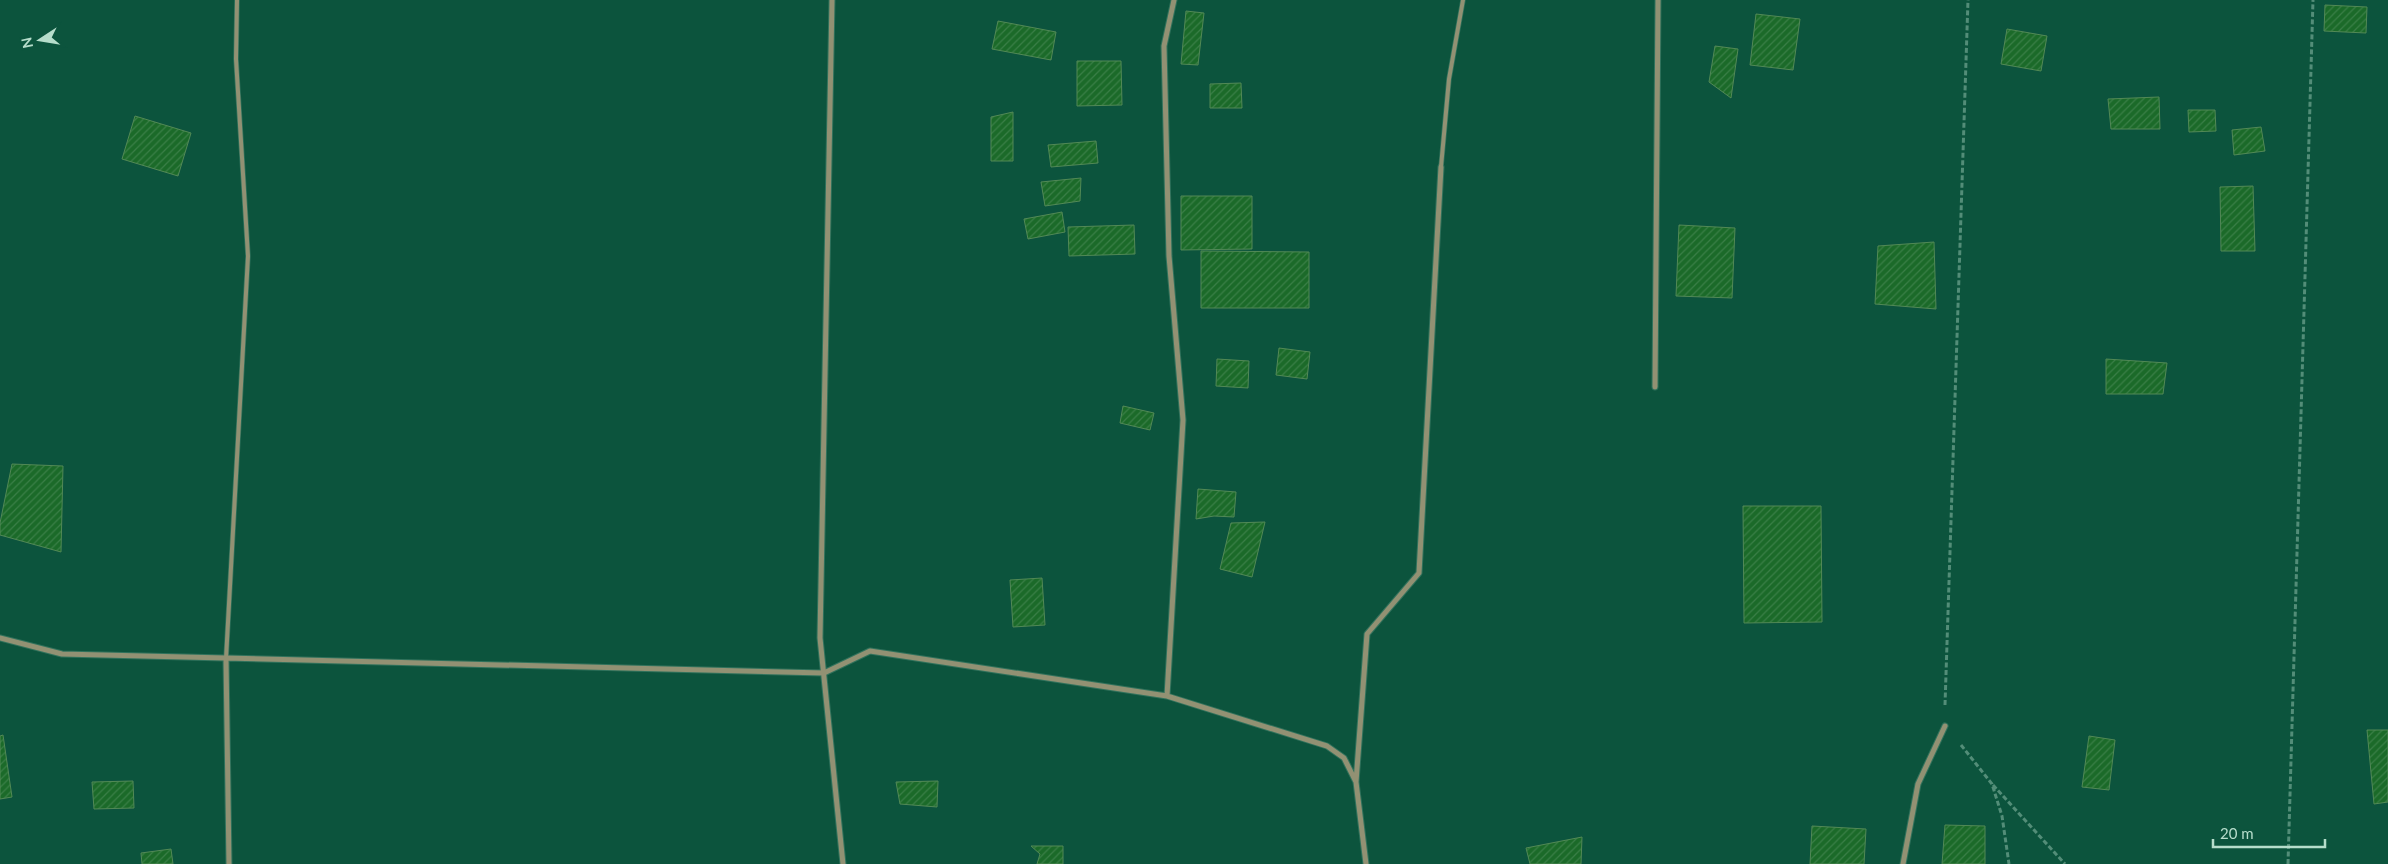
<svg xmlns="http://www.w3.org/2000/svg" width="2388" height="864" font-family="Lato,sans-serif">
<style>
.building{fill:url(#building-hatch);stroke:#528956}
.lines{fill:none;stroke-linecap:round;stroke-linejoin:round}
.service-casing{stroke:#31725c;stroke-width:5.5}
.minor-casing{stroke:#31725c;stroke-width:7}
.path{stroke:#538d78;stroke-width:3;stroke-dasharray:5 2.5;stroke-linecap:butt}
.service{stroke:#929173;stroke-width:4}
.minor{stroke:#929173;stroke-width:5}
</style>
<defs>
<pattern id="building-hatch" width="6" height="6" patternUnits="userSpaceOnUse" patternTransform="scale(1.25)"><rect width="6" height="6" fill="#1b6a29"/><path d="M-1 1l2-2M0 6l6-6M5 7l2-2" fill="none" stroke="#3a7f47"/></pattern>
</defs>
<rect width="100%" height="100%" fill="#0c543d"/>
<path class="building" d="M2325 5 2367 7 2366 33 2324 31Z
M1186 11 1204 13 1198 65 1181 64Z
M1756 14 1800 19 1793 70 1750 65Z
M998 21 1056 32 1051 60 992 49Z
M2007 29 2047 36 2041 71 2001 64Z
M1715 46 1738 49 1731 98 1709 82Z
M1077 61H1121L1122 105 1077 106Z
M1241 83 1242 108H1210V84Z
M2159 97 2160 129H2111L2108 99Z
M2188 110H2215L2216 131 2189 132Z
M1013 112V161H991V117Z
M135 116 191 133 178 176 122 159Z
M2261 127 2265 151 2234 155 2232 130Z
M1096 141 1098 163 1051 167 1048 145Z
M1081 178 1080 201 1045 206 1041 182Z
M2253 186 2255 251H2221L2220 187Z
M1181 196H1252V249L1181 250Z
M1062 212 1065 232 1028 239 1024 219Z
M1134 225 1135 254 1069 256 1068 227Z
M1679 225 1735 228 1732 298 1676 296Z
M1934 242 1936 309 1875 304 1878 246Z
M1201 251 1309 252V308H1201Z
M1279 348 1310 352 1307 379 1276 375Z
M1217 359 1249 361 1248 388 1216 386Z
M2106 359 2167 363 2163 394H2106Z
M1123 406 1154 413 1150 430 1120 423Z
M12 464 63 466 61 552 0 535V523Z
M1198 489 1236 492 1234 517 1214 516 1196 519Z
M1743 506H1821L1822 622 1744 623Z
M1265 522 1252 577 1220 569 1231 523Z
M1042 578 1045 625 1013 627 1010 580Z
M2367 730H2388V802L2374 804Z
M3 735 12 797 0 799V736Z
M2089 736 2115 740 2109 790 2082 787Z
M133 781 134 808 94 809 92 782Z
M938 781 937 807 900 804 896 782Z
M1945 825 1985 826V864H1942Z
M1812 826 1866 829 1864 864H1810Z
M1582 837 1581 864H1530L1526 848Z
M1031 846H1063V864H1037L1040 854Z
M171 849 173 864H142L141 853Z"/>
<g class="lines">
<g class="service-casing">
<path id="service" d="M1441 167 1449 79 1463 0
M226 659 248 256 236 59 237 0"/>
</g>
<g class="minor-casing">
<path id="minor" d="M832 0 820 638 843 864
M1655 387 1658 0
M0 638 62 654 824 673 870 651 1167 696 1327 746 1344 758 1356 782 1367 634 1419 573 1441 167
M226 659 229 864
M1167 696 1183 420 1169 256 1164 46 1174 0
M1356 782 1366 864
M1903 864 1918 784 1945 726"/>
</g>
<path class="path" d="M1945 705 1968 0
M1961 745 1992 784 2002 816 2009 864
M1993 785 2065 864
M2288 864 2313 0"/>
<use href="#service" class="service"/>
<use href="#minor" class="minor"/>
</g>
<g transform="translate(40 40) rotate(258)" stroke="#0c543d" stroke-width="4" paint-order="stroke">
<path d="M0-4L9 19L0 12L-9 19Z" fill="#b6ddcb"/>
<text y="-8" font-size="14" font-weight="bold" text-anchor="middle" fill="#b6ddcb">N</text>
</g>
<path d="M2213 839v8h112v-8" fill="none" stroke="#b6ddcb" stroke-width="2.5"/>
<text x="2220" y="839" font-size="15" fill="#b6ddcb" stroke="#0c543d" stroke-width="4" paint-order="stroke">20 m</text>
</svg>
